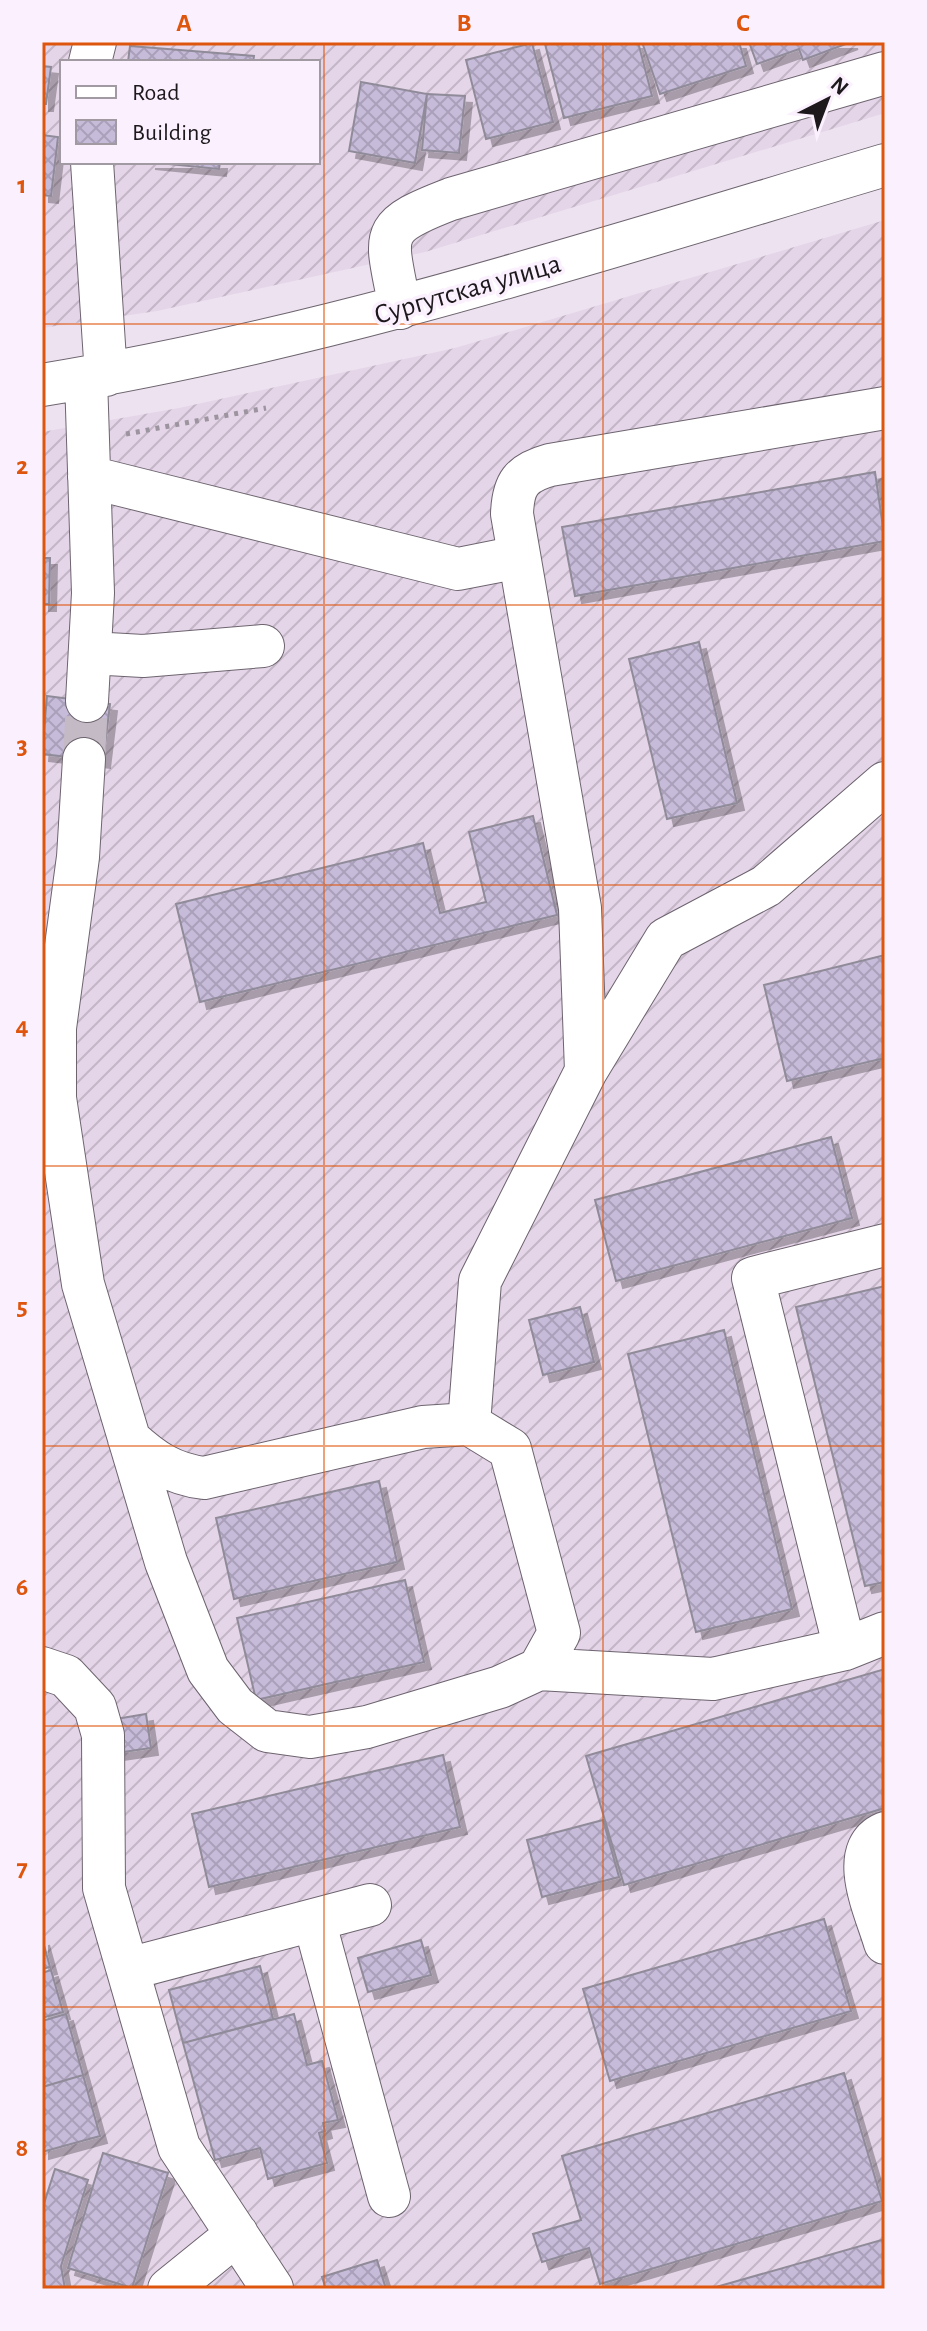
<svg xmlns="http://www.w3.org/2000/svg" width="927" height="2331" font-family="'Alegreya Sans',sans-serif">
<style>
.industrial{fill:url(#industrial-furrows);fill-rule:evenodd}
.building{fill:url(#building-cross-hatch);stroke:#908b99;stroke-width:2;filter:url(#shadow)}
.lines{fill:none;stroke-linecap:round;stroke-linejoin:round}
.minor-tunnel{stroke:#c3bac5;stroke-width:42;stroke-dasharray:42 21;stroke-linecap:butt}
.minor-casing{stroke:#6d646f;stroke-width:44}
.path{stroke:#9c949e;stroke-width:5;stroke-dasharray:4 6;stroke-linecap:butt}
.minor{stroke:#fff;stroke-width:42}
.grid{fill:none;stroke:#de560d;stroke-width:2;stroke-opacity:0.55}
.labels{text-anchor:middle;stroke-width:7;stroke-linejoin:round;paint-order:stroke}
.street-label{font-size:28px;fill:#1c181c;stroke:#fbf0fd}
.neatline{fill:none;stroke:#de560d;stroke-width:3}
.grid-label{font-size:26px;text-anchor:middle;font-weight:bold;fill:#de560d}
</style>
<defs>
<pattern id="industrial-furrows" width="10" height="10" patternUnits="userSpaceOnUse" patternTransform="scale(2)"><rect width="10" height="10" fill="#e5d5e8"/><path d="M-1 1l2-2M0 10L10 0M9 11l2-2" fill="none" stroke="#c4b6c6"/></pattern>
<pattern id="building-cross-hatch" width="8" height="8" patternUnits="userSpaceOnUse" patternTransform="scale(2)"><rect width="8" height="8" fill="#c7bbda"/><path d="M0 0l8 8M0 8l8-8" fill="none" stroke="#aaa0ba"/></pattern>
<filter id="shadow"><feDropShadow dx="7" dy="7" stdDeviation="0" flood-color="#0004"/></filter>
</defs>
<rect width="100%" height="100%" fill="#ede2ef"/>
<path class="industrial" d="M42 42H885V113L425 252 157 311 42 328ZM62 62H318V162H62Z
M885 220V2289H42V432L179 408 455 348Z"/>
<path class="building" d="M552 42H638L652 96 564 118 545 44Z
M642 42H739L746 66 660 94Z
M749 42H851L803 60 799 49 757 64Z
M532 43 553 122 486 139 466 60Z
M130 46 254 56 253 62H128Z
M42 66 51 67 46 104H42Z
M361 82 427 94 415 163 349 151Z
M427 94 465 96 459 153 422 150Z
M42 135 58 137 51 196 42 195Z
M148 162H220L219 169Z
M875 472 885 541 575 596 562 527Z
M42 558H50L49 604H42Z
M699 642 737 803 667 819 629 659Z
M47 696 110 704 103 761 42 754Z
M533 816 557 915 200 1002 176 904 423 843 440 913 486 902 469 832Z
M885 955V1058L787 1081 764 985Z
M831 1137 852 1218 616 1281 595 1200Z
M885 1286V1582L865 1586 796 1307Z
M580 1307 594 1362 543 1375 529 1320Z
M724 1330 792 1609 696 1632 628 1354Z
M379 1481 397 1562 234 1599 216 1518Z
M405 1580 424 1662 256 1700 237 1618Z
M885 1669V1808L624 1885 586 1756Z
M146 1714 151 1748 116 1753 110 1720Z
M443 1755 460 1827 209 1887 192 1814Z
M603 1820 619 1877 542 1897 527 1840Z
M824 1919 851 2011 610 2081 583 1989Z
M42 1938 50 1967 42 1969Z
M421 1940 431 1975 368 1992 358 1958Z
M260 1966 273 2019 183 2043 169 1990Z
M51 1970 63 2012 42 2018V1973Z
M66 2014 83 2075 43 2087 42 2021Z
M294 2014 307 2065 322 2061 338 2120 323 2123 325 2131 319 2133 327 2163 268 2179 260 2148 215 2160 183 2043Z
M844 2073 882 2201 600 2284 589 2248 542 2262 533 2234 581 2220 562 2156Z
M83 2075 100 2136 42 2152V2087Z
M103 2153 168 2173 132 2288 68 2268Z
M55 2169 88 2180 61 2266 65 2289H42V2210Z
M885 2239V2289H709Z
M377 2260 386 2289H326L322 2277Z"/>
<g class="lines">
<path class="minor-tunnel" d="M84 759 87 701"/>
<g class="minor-casing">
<path id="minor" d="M90 62 95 42
M92 162 106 375
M400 308C386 233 375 228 451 199L885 73
M86 378 93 593 87 701
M42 385C330 338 606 248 885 165
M89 477 458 569 519 557
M90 653 143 656 263 646
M84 759 78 857 55 1028V1098L83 1284 166 1562 208 1670 235 1706 267 1731 310 1737 367 1727 500 1687 539 1669 559 1633 510 1449 469 1424 423 1427 204 1478C172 1474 153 1461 129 1439
M586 1071 666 939 766 886 885 783
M469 1424 480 1281 586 1071 580 908 512 514C513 484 521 473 550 465L885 408
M845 1649 753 1278 885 1245
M42 1668 66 1676 95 1707 103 1735 104 1888 179 2147 272 2288
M539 1669 713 1679 845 1649 885 1633
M885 1833C845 1850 877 1914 885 1943
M314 1920 389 2196
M128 1969 370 1905
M169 2289 237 2234"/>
</g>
<path class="path" d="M126 434 266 408"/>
<use href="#minor" class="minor"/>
</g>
<path class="grid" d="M324 42V2289M603 42V2289M42 324H885M42 605H885M42 885H885M42 1166H885M42 1446H885M42 1726H885M42 2007H885"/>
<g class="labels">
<g class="street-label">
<text transform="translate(467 288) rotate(-16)" y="10">Сургутская улица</text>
</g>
</g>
<rect width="927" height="2331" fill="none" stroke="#fbf0fd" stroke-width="88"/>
<rect x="60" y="60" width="260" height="104" fill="#fbf0fd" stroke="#a29aa3" stroke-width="2"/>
<rect x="76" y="86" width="40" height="12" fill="#ffffff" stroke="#a29aa3" stroke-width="2"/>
<text x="132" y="100" font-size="24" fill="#1c181c">Road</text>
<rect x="76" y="120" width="40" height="24" fill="url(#building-cross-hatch)" stroke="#a29aa3" stroke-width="2"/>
<text x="132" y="140" font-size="24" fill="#1c181c">Building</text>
<g transform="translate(827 100) rotate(42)" stroke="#fbf0fd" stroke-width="6" paint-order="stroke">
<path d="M0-6L14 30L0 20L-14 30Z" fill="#1c181c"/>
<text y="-12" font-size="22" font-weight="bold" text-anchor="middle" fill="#1c181c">N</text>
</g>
<rect x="44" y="44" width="839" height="2243" class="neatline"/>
<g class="grid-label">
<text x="184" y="31">A</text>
<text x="464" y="31">B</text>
<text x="743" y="31">C</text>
<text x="22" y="193">1</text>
<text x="22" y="474">2</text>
<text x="22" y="754">3</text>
<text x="22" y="1034">4</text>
<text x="22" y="1315">5</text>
<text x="22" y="1595">6</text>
<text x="22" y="1876">7</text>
<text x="22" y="2156">8</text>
</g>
</svg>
